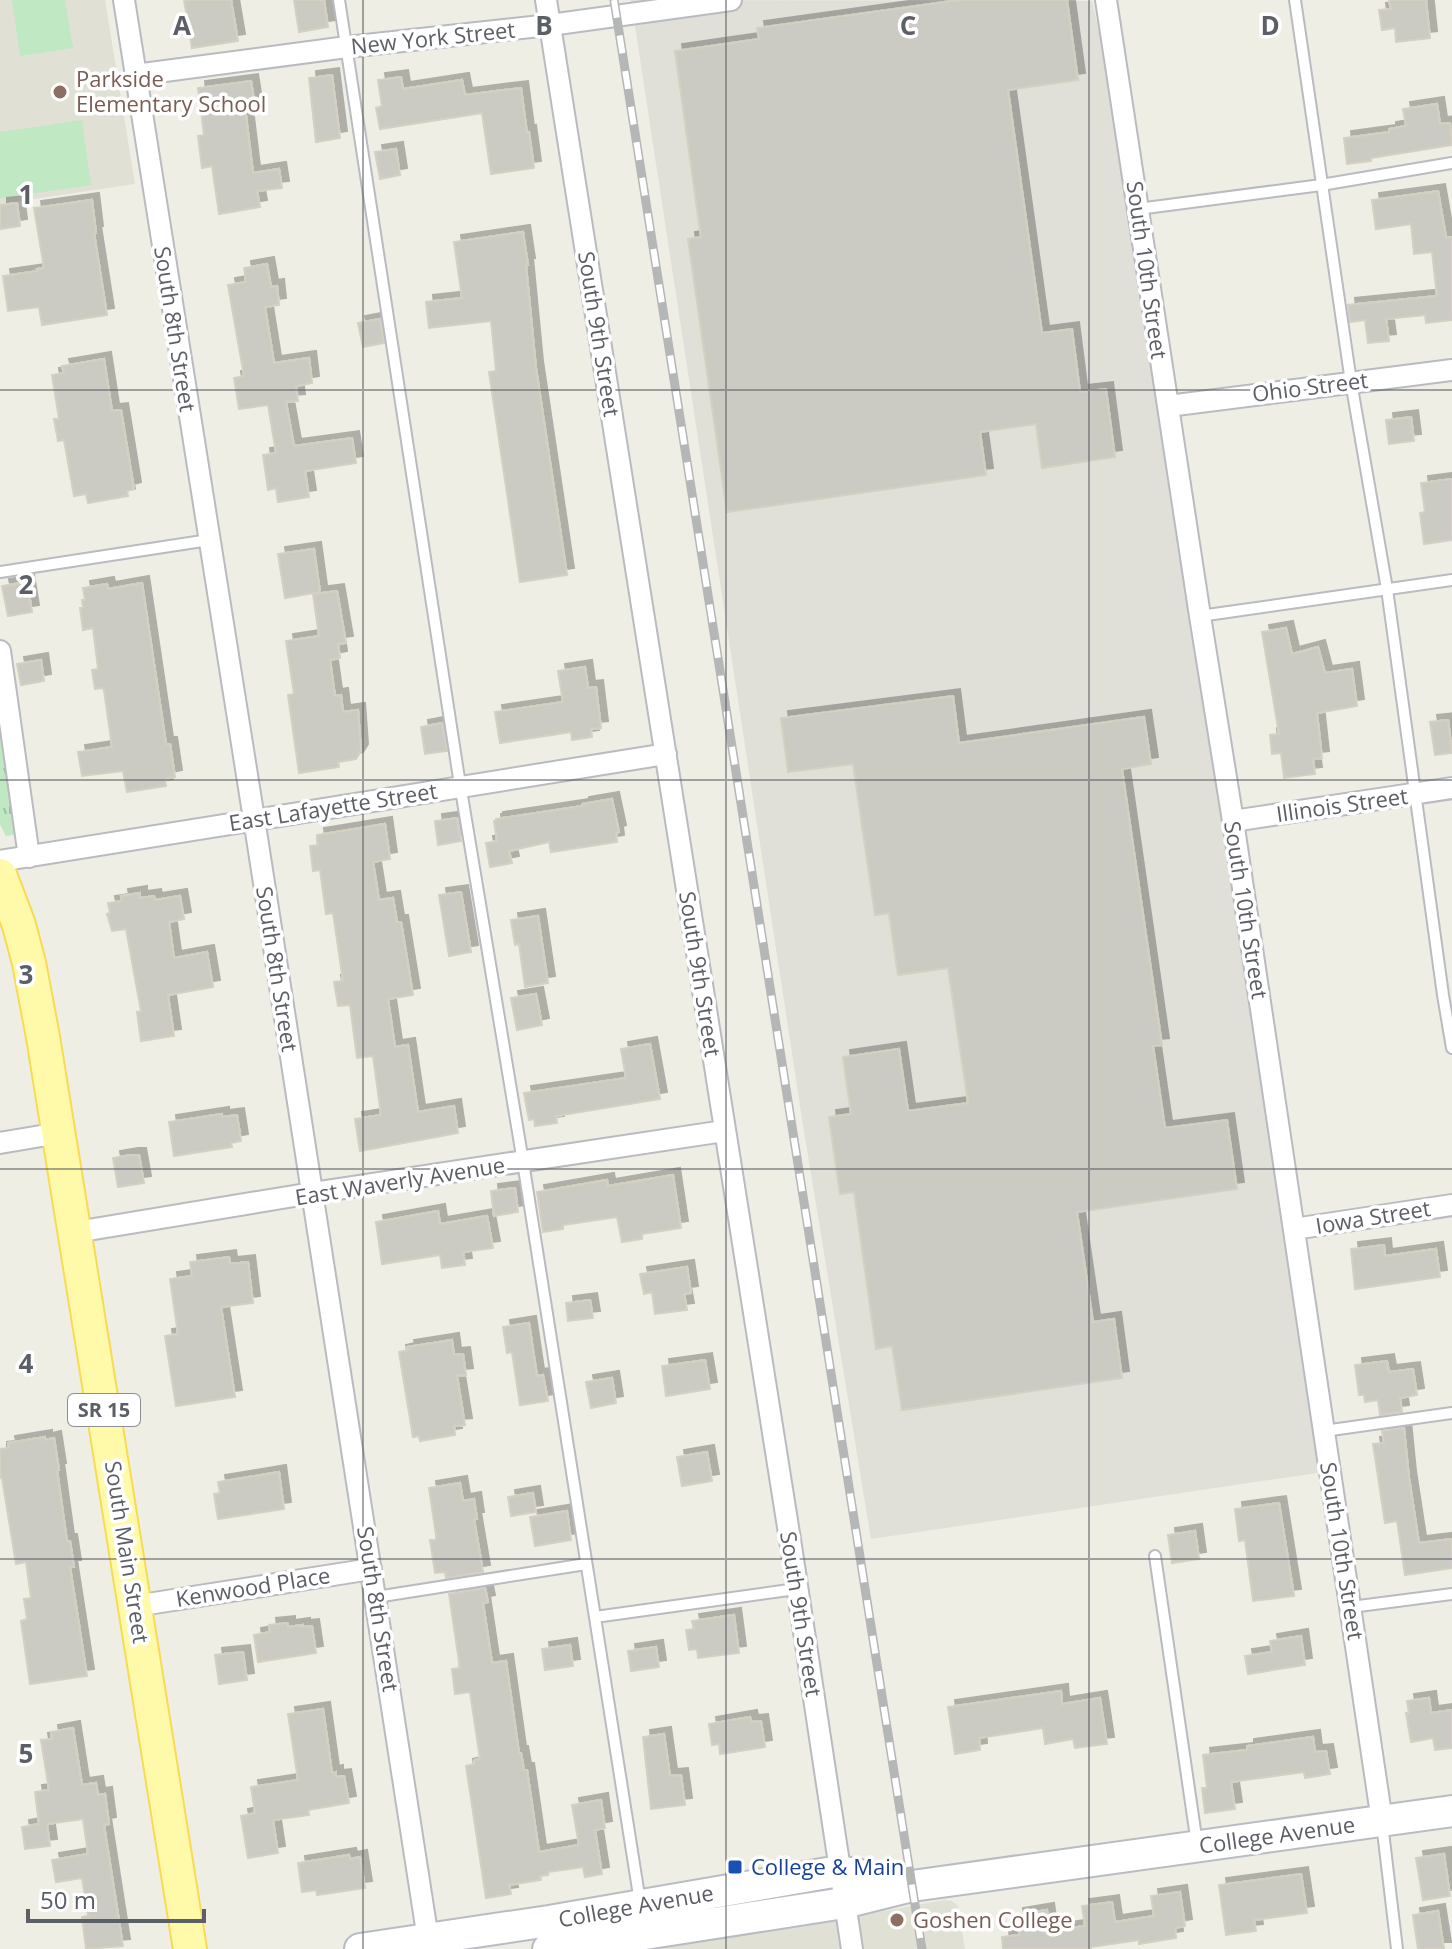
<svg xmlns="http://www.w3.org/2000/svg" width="1452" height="1949" font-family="'Open Sans',sans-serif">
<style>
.industrial{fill:#e0dfd8}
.education{fill:#e1e0d4}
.park{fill:url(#park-tufts)}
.garden{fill:#bfe8c3}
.building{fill:#cccbc3;stroke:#d4d0c2;stroke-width:2;filter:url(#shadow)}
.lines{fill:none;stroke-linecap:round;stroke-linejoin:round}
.service-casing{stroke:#b9bbc0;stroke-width:14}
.minor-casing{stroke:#b9bbc0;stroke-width:24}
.secondary-casing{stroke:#b9bcc3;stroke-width:34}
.primary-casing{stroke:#f8db53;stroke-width:36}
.service{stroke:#fff;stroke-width:10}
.minor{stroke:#fff;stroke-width:20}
.secondary{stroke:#fff;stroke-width:30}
.primary{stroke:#fffaa9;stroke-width:32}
.rail-casing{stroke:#b5b6b6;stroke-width:9}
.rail{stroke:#fff;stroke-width:6;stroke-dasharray:18;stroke-linecap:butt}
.grid{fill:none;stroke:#5c5f65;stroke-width:2;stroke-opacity:0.55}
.education-dot{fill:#8d6e63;stroke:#fff;stroke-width:3}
.transit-dot{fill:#1a4fb4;stroke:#fff;stroke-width:3}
.labels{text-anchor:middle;stroke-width:7;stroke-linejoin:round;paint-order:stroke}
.shield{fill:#fff;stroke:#8d8f93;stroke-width:2}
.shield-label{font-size:20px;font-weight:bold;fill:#5c5f65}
.street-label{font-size:22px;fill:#5c5f65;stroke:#fff}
.education-label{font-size:22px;fill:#785e54;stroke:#fff;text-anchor:start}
.transit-label{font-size:22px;fill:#164399;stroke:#fff;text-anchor:start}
.grid-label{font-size:26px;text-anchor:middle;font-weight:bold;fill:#5c5f65;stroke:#fff;stroke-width:7;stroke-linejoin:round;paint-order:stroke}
</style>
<defs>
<pattern id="park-tufts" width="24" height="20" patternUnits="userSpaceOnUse" patternTransform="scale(2)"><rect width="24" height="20" fill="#bfe8c3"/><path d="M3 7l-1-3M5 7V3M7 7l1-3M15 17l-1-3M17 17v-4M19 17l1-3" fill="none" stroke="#9ebfa2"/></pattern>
<filter id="shadow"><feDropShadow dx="7" dy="-7" stdDeviation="0" flood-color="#0004"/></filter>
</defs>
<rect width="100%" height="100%" fill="#efeee4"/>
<path class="industrial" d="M631 0 1092 1 1138 209 1330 1471 871 1539 803 1125Z"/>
<path class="education" d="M0 0H105L135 184 0 204Z
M944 1900 952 1901 958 1906 965 1949H628L803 1926Z"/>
<path class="park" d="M0 701 18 834 6 836 0 824Z"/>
<path class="garden" d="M12 0H65L73 48 20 56Z
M82 120 91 185 0 198V132Z"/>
<path class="building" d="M184 0H231L238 41 192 48Z
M294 0H324L328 27 299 32Z
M959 0H1067L1078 80 1008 90 1042 333 1072 329 1080 392 1106 389 1115 457 1042 468 1036 424 980 432 986 475 727 512 688 239 701 237 675 51 759 39 757 28Z
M1389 0H1426L1430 38 1396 42 1395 28 1382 30 1379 10 1391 9Z
M332 75 340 138 316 142 309 78Z
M401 77 403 89 462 80 465 95 521 88 527 133 529 132 534 168 491 174 482 113 380 129 376 108 382 106 378 80Z
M251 81 255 106 245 107 253 173 279 169 282 188 257 191 260 207 219 214 212 166 202 168 198 136 204 135 198 88Z
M1437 104 1440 124 1450 123 1452 145 1371 158V161L1347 164 1344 138 1389 132V129L1406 126 1403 109Z
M396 149 400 175 380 179 375 152Z
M1438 191 1446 237H1452V320L1426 323 1425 315 1386 319 1389 341 1368 343 1365 320 1350 322 1348 305 1437 296 1432 252 1414 254 1411 224 1376 229 1372 200Z
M92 200 96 233H94L107 315 42 325 39 307 8 311 3 276 38 271 37 269 44 268 34 208Z
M17 203 20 226 0 229V205Z
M523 232 528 265H526L536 368 567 575 520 582 489 372 496 371 491 321 429 328 426 302 462 298 454 242Z
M267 264 271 287 277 286 279 305 265 307 274 363 309 358 312 383 296 386 298 401 286 402 294 446 352 438 356 463 305 471 309 497 278 502 276 488 268 490 263 455 276 453 268 405 239 409 234 378 244 376 228 285 246 282 244 268Z
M380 319 384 343 363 347 358 323Z
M104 359 112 411 121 410 134 489 127 491 128 496 88 503 86 494 74 496 64 440 58 441 54 419H59L52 375 64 373 62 366Z
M1411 417 1414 441 1389 444 1386 420Z
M1452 479V540L1424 544 1420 513 1425 512 1421 483Z
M314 549 320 592 285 598 278 554Z
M27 582 32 612 8 616 2 586Z
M142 583 166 744H170L175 777 165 779 166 786 127 792 123 771 82 776 78 752 112 747 104 690 103 688 95 689 92 670 98 669 93 628 83 630 80 608H83L82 600H85L83 588 107 584 108 589Z
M337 591 346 643 338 644 340 658 330 660 335 696 341 695 343 712 358 710 361 751 356 759 338 762 339 767 299 773 288 695 294 694 286 641 319 636 313 594Z
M1286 628 1292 654 1318 647 1325 673 1352 669 1357 706 1317 713 1322 758 1313 759 1315 774 1284 778 1281 753 1272 754 1270 735 1279 734 1262 632Z
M41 660 44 681 21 685 17 664Z
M585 667 588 688 596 687 601 728 591 729 592 737 572 740 571 732 500 743 495 712 563 702 558 671Z
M953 696 959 743 1144 717 1151 764 1122 769 1162 1045 1153 1046 1165 1128 1227 1120 1237 1189 1077 1212 1093 1322 1114 1319 1122 1378 902 1410 892 1346 876 1349 854 1192 840 1194 829 1117 851 1114 843 1057 899 1049 908 1111 968 1103 948 968 898 975 889 913 875 915 853 764 788 772 781 718Z
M1448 720 1452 753 1435 755 1430 722Z
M442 723 447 751 425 754 421 727Z
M612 799 619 832 616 833 617 842 551 852 549 842 509 851 512 863 490 867 486 843 497 841 494 821H496V819L582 806V804Z
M457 818 461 841 438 845 435 821Z
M385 824 390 859 373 862 379 900 393 898 397 922H401L413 995 388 999 395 1047 408 1045 418 1112 454 1106 458 1133 360 1151 355 1119 381 1115 373 1056 357 1058 350 1005 338 1006 334 982 343 981 333 913 326 914 320 870 313 871 310 846 318 845 317 835Z
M461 892 471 952 449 956 439 895Z
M140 893V898L154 896 155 900 180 896 184 919 169 922 174 958 207 952 213 987 168 995 174 1036 141 1041 137 1012 141 1011 126 929 112 931 107 914 110 913 108 903 122 901 121 896Z
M538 916 548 983 525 987 519 944 515 945 511 920Z
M536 994 542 1025 517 1030 511 998Z
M650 1044 660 1099 556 1116 557 1123 535 1126 534 1119 529 1120 524 1093 626 1078 621 1049Z
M222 1114V1117L237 1115 241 1141 231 1143 232 1147 174 1156 169 1122Z
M131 1155H139L144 1183 118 1187 113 1158Z
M673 1175 681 1228 642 1234V1239L622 1242 617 1217 563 1225V1229L543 1232 537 1192 607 1180 608 1186Z
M515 1188 518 1212 494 1216 491 1191Z
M438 1211 440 1224 487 1216 493 1248 463 1252 465 1265 442 1268 440 1255 382 1264 376 1222Z
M1384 1245 1385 1256 1436 1249 1440 1277 1355 1289 1351 1249Z
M229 1257 230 1264 248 1262 253 1303 221 1307 235 1397 176 1406 165 1336 178 1334 170 1279 192 1276 190 1262Z
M687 1267 691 1293 684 1294 687 1310 655 1314 652 1292 644 1294 640 1274Z
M590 1300 593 1318 568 1321 566 1303Z
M529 1323 537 1376 543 1375 548 1401 520 1405 512 1352 507 1353 503 1327Z
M452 1340 454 1355 463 1354 466 1375 457 1376 465 1425 454 1426 455 1435 420 1441 419 1436 413 1437 399 1352 408 1350 407 1347Z
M705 1360 710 1389 666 1396 662 1366Z
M1387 1361 1389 1372 1413 1369 1417 1395 1400 1398 1402 1412 1380 1415 1378 1400 1365 1402 1364 1395H1359L1355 1365Z
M612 1378 616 1403 591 1408 586 1382Z
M1404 1428 1409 1478 1419 1543 1452 1539V1568L1405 1575 1397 1521 1385 1523 1373 1444 1384 1443 1382 1431Z
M45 1437V1440L54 1438 59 1470H57L67 1541H70L74 1567H70L87 1676 30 1684 21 1621 27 1619 24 1599 31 1598 26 1562 16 1564 2 1478H0V1449L9 1448 8 1443Z
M707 1452 712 1481 682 1486 677 1457Z
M279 1472 284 1509 218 1519 214 1494 220 1493 218 1482Z
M460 1483 463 1501 474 1499 477 1519H474L483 1572 446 1578 445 1572 435 1573 430 1540H436V1535L429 1488Z
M533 1493 536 1512 511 1516 508 1497Z
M1279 1503 1294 1596 1253 1601 1245 1540 1239 1541 1235 1509Z
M567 1511 571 1540 535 1546 530 1517Z
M1195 1531 1199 1559 1172 1563 1168 1535Z
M485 1588 488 1602 483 1603 492 1663 506 1661 519 1753H521L524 1770H527L539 1852 579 1845 572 1805 601 1800 605 1828 595 1830 602 1874 585 1877 583 1867 548 1872V1875L540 1876 541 1880 509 1885 511 1894 486 1898 466 1766 474 1764V1760L480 1759 470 1692 455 1694 452 1669 460 1668 449 1594Z
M734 1615 739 1653 698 1658 697 1649 689 1650 686 1630 694 1629 692 1621Z
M288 1623V1627L303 1625V1627L312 1626 316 1653 258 1662 254 1635 270 1632 269 1625Z
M1301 1636 1305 1665 1248 1674 1245 1656 1272 1652 1270 1641Z
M570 1645 573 1666 545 1670 542 1649Z
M656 1647 659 1667 631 1671 628 1651Z
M243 1652 247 1680 219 1684 215 1655Z
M1061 1691 1062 1704 1100 1698 1107 1744 1075 1748 1073 1739 1045 1744 1043 1728 979 1738 980 1750 955 1754 948 1707Z
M1429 1698 1431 1713 1452 1710V1748L1435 1750 1433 1738 1411 1742 1406 1713H1409L1407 1701Z
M323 1709 332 1773 336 1772V1777L344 1776 349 1803 308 1810 309 1815 273 1820 278 1853 248 1858 241 1816 255 1813 251 1787 298 1780 288 1714Z
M750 1717 751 1722 761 1721 765 1747 720 1754 719 1744 712 1745 709 1724Z
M73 1728 82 1785 96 1783 98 1795 105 1794 109 1824 104 1825 123 1946 86 1949 82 1917 88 1916 82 1878 56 1882 52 1860 88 1854 83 1819 47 1824 50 1846 25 1849 22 1827 39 1824 35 1792 49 1790 41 1740 52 1739 51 1732Z
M664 1734 670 1776 681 1775 685 1805 651 1809 643 1737Z
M1313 1737 1315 1752 1326 1751 1330 1774 1305 1778 1304 1772 1231 1782 1235 1809 1205 1813 1202 1788H1207L1203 1755 1247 1750V1746Z
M1444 1854 1450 1896 1423 1900 1416 1858Z
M349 1855 350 1859 360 1857 365 1888 317 1895 316 1890 302 1892 298 1863Z
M1301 1874 1307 1913 1254 1920 1256 1931 1226 1935 1219 1885Z
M1180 1892 1185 1926 1175 1928 1176 1938 1139 1944V1940L1091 1947V1949H1003L1002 1937 1020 1935 1016 1915 1047 1910 1050 1931 1085 1926 1082 1906 1112 1902 1115 1922 1154 1916 1151 1896Z
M1438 1911 1444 1949H1418L1413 1915Z"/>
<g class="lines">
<g class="service-casing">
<path id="service" d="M339 0 458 772 523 1162 640 1902
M1295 0 1351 382 1387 589 1443 995 1452 1048
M1138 209 1321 185 1452 163
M0 572 209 540
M1200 616 1452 580
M1324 1431 1452 1413
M1155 1556 1197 1844
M376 1597 586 1564
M1351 1607 1452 1594
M595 1617 796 1589
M1382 1823 1397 1949"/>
</g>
<g class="minor-casing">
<path id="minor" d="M124 0 257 838 428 1939
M546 0 791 1546 852 1949
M1106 0 1200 616 1233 821 1382 1821
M135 75 347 47 550 25 731 0
M1168 406 1452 370
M0 651 29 857
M1233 821 1452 788
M0 861 666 754
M0 1143 59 1133
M1294 1229 1452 1205
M76 1232 312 1193 724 1131
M135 1606 371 1569"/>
</g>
<g class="secondary-casing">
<path id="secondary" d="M360 1949 549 1921 839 1871 906 1884
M548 1949 844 1903 912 1886 1452 1811"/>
</g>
<g class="primary-casing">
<path id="primary" d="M0 875 19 925 29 963 43 1037 190 1949"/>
</g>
<use href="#service" class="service"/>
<use href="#minor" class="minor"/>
<use href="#secondary" class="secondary"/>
<use href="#primary" class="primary"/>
<g class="rail-casing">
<path id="rail" d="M614 0 922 1949"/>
</g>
<use href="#rail" class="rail"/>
</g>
<path class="grid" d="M363 0V1949M726 0V1949M1089 0V1949M0 390H1452M0 780H1452M0 1169H1452M0 1559H1452"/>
<g class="education-dot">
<circle cx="60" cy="92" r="8"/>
<circle cx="897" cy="1920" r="8"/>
</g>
<rect class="transit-dot" x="727" y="1859" width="16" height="16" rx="4"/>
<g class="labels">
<rect class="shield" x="68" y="1394" width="72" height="32" rx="6"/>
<g class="shield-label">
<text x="104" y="1417">SR 15</text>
</g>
<g class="street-label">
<text transform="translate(433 38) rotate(-6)" y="8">New York Street</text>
<text transform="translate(1147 270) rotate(82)" y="8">South 10th Street</text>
<text transform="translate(175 329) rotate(81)" y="8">South 8th Street</text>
<text transform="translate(599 334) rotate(81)" y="8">South 9th Street</text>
<text transform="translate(1310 387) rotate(-7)" y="8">Ohio Street</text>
<text transform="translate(1342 805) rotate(-8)" y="8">Illinois Street</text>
<text transform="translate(333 807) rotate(-9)" y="8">East Lafayette Street</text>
<text transform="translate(1246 910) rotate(81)" y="8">South 10th Street</text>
<text transform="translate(277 969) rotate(81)" y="8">South 8th Street</text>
<text transform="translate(700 974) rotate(81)" y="8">South 9th Street</text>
<text transform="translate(400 1181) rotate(-9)" y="8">East Waverly Avenue</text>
<text transform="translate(1373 1217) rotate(-9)" y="8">Iowa Street</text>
<text transform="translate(1342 1551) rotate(81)" y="8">South 10th Street</text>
<text transform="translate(127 1552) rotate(81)" y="8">South Main Street</text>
<text transform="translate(253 1587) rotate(-9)" y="8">Kenwood Place</text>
<text transform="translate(378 1609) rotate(81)" y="8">South 8th Street</text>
<text transform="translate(801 1614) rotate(81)" y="8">South 9th Street</text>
<text transform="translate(1277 1835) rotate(-8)" y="8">College Avenue</text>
<text transform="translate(636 1906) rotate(-10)" y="8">College Avenue</text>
</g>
<g class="education-label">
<text x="76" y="87">Parkside<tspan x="76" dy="25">Elementary School</tspan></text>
<text x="913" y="1928">Goshen College</text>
</g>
<g class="transit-label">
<text x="751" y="1875">College &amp; Main</text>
</g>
</g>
<g class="grid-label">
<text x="182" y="35">A</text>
<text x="544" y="35">B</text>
<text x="908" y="35">C</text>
<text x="1270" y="35">D</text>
<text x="26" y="204">1</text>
<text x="26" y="594">2</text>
<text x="26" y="984">3</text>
<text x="26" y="1373">4</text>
<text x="26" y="1763">5</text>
</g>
<path d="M28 1909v12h176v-12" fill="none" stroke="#5c5f65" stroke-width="4"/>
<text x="40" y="1909" font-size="24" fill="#5c5f65" stroke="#ffffff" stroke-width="6" paint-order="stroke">50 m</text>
</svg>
